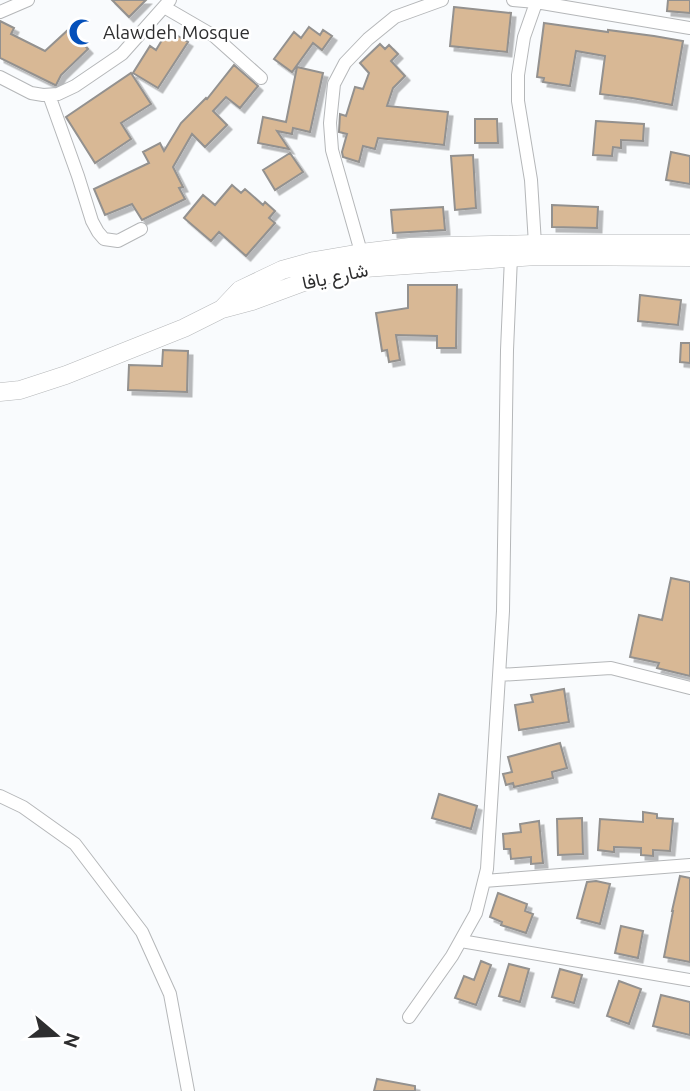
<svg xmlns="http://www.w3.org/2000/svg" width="690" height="1091" font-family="Ubuntu,Vazirmatn,sans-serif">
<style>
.building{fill:#d8b895;stroke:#93918f;stroke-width:2;filter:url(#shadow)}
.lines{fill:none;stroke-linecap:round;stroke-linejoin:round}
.street-casing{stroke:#b5b7b9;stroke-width:14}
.secondary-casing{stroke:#b5b7b9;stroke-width:19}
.street{stroke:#fff;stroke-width:12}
.secondary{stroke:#fff;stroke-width:18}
.labels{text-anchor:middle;stroke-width:5;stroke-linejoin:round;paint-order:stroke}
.poi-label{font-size:19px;fill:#2e2e2f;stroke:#fff;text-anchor:start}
.street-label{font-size:19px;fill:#2e2e2f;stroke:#fff}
</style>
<defs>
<filter id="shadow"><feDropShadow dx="4.5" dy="4.5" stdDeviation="0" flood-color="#0004"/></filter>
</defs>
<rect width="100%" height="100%" fill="#f9fbfd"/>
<path class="building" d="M112 0H146L129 17Z
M668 0H690V13L667 11Z
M454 7 511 13 507 52 450 46Z
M0 21 14 28 11 34 45 51 69 29 88 49 61 75 56 85H55L0 58Z
M544 23 608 32V30L654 36 683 41 672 105 632 98 600 94 605 56 576 51 570 86 543 82 544 78 537 77Z
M309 27 320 35 323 30 332 36 322 50 313 43 292 72 274 59 294 32 301 38Z
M168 30 188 42 158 88 133 73 150 46 156 50Z
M380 44 385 49 389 45 398 54 391 61 405 76 393 88 387 106 448 112 444 145 378 138 375 149 363 146 359 162 343 157 342 152 347 134 339 132 340 114 346 116 355 87 363 89 369 73 360 63Z
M234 65 258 86 240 108 226 97 213 111 227 125 205 147 192 134 173 167 183 187 179 188 185 199 142 220 132 204 105 215 94 189 149 163 143 152 160 143 164 151 181 123 206 98 207 99Z
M297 67 323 73 310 132 293 128 292 134 277 131 289 149 258 143 263 117 286 122Z
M131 73 151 104 121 123 131 139 95 163 66 117Z
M475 119H497L498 143H475Z
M596 121 644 124 643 141 621 140V148L613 147 612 156 593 155Z
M671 152 690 156V184L666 180Z
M290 153 303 172 275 190 263 170Z
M473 155 476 208 455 210 451 156Z
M232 185 241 193 245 189 263 205 265 202 275 211 269 218 275 223 246 256 219 232 211 241 184 218 203 195 215 205Z
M552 205 598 207 597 228 552 227Z
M443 207 445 230 393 233 391 210Z
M408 285H457L456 348H437V336L396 335 400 360 389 362 387 350 382 351 376 313 408 308Z
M640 295 681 300 678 325 638 321Z
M681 343H690V363L680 362Z
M163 350 188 351 187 392 128 390 129 365 162 366Z
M671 578 690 582V676L657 668 659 663 630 657 639 615 662 620Z
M564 689 569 722 519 730 515 705 533 702 531 695Z
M560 743 567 768 552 772 553 778 514 787 513 783 506 785 503 774 512 772 508 757Z
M439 794 477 806 471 829 432 818Z
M643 812 657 814V818L673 819 670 851 653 850V856L641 855V848L614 847V852L598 850 600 819 643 822Z
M582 818 583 854 558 855 557 819Z
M539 821 543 863 531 864V857L511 859 510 849H504L503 834 521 832 520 824Z
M680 876 690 878V962L664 957 673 911H672Z
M596 881 610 884 600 924 577 918 587 882Z
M498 893 527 904 525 911 533 914 526 933 501 925 502 922 490 917Z
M621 926 643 931 638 958 615 953Z
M481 961 491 965 476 1005 455 998 464 976 474 980Z
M509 964 529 969 520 1002 499 996Z
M560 969 582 975 574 1003 552 997Z
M619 981 641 989 629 1024 607 1016Z
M661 995 690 1002V1035L653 1026Z
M377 1079 415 1086V1091H374Z"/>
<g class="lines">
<g class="street-casing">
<path id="street" d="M513 0 536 2 690 28
M164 7 214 36 261 78
M0 12 28 0
M0 77 31 93 43 95 58 94 75 86 122 54 170 0
M49 95 78 176 92 221 98 232 104 239 118 241 141 229
M535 244 531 180 518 101V75L524 37 537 0
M363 259 332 150 330 123 334 84 345 63 368 39 395 17 442 0
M499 675 611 668 690 688
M0 796 23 807 75 844 142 932 170 994 188 1091
M484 881 690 865
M461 941 690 980
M409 1017 452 956 476 913 487 869 503 611 507 350 511 257"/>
</g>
<g class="secondary-casing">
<path id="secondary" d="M222 309 240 290 282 270 314 261 361 253 410 247 535 244H690
M0 392 20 390 66 375 184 328 222 309 252 301 298 284 329 274 365 268 536 256 690 257"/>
</g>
<use href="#street" class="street"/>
<use href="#secondary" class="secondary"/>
</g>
<defs>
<g id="mosque-bare" transform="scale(2.1)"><path d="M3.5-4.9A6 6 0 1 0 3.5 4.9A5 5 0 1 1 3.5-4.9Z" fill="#0450ba" stroke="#fff" stroke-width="2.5" paint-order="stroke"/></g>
</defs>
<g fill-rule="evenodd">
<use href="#mosque-bare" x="82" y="32"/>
</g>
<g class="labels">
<g class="poi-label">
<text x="103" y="39">Alawdeh Mosque</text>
</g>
<g class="street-label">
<text transform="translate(335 276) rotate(-12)" y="7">شارع يافا</text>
</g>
</g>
<g transform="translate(56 1035) rotate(109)" stroke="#ffffff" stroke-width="5" paint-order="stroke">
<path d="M0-5L12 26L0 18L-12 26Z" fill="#2e2e2f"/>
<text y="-10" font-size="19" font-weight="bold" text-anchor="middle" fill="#2e2e2f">N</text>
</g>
</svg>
